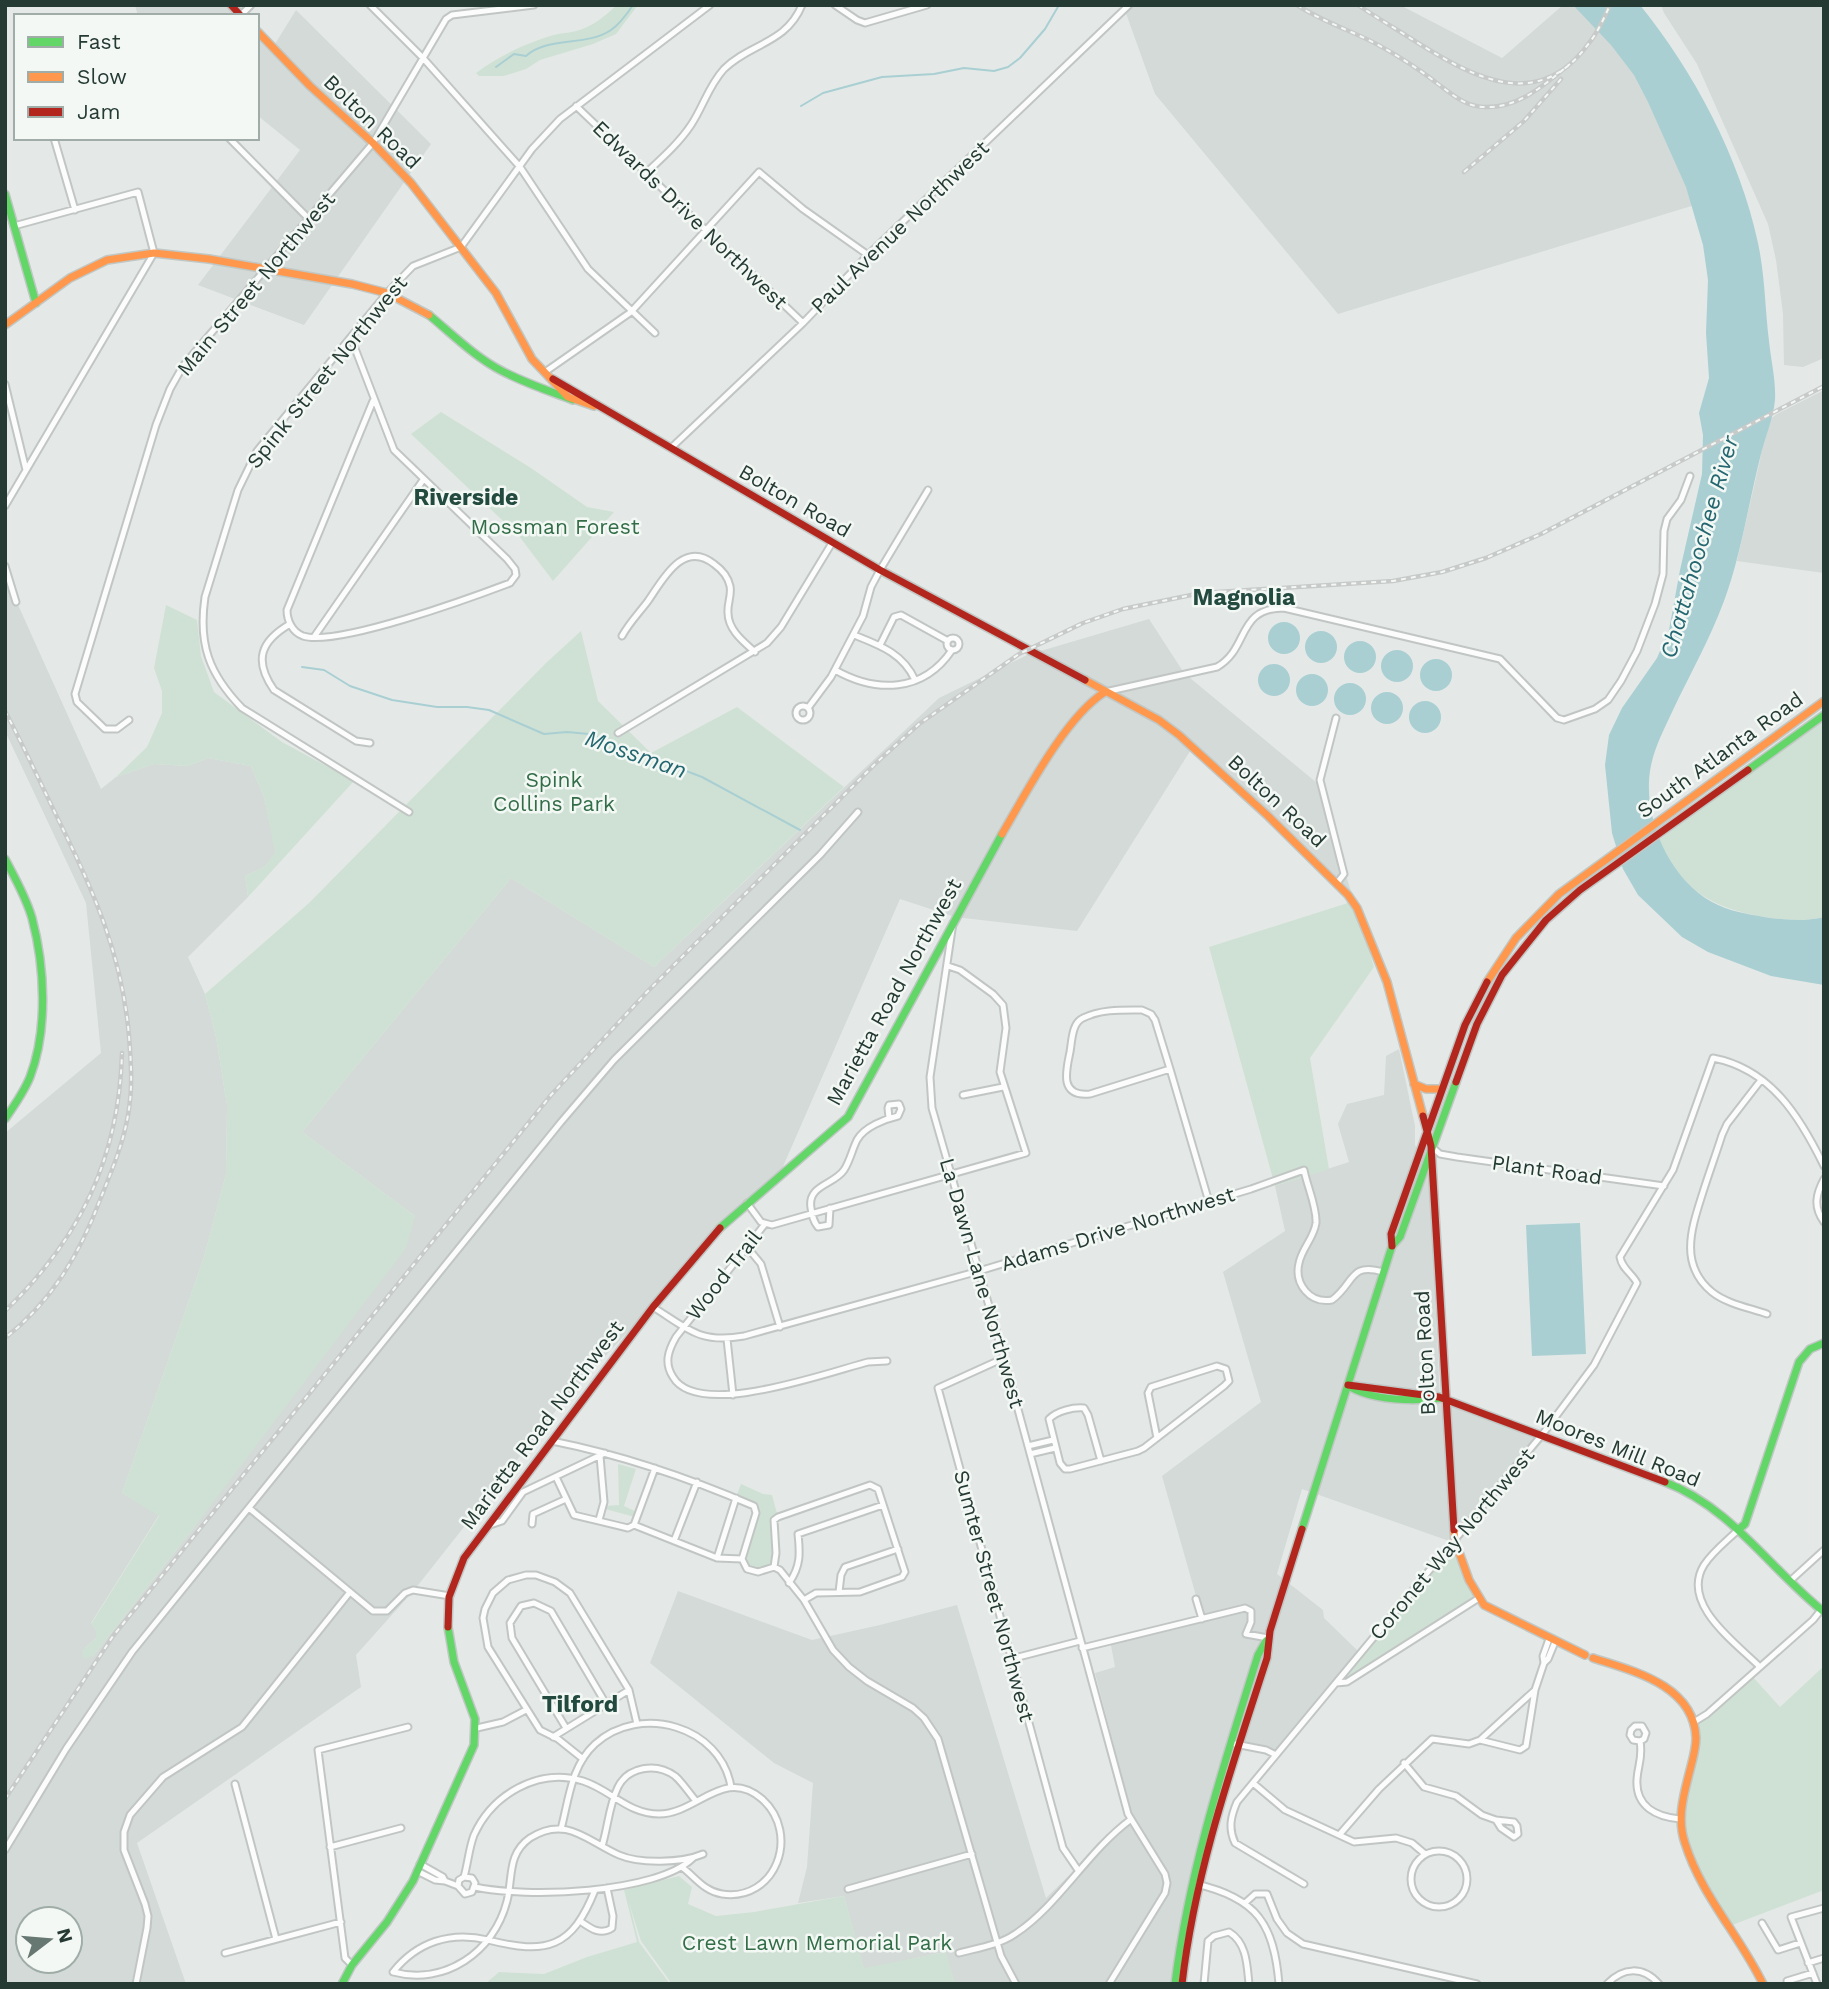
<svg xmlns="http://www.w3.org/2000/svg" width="1829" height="1989" font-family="'Work Sans',sans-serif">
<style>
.built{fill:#d3dad7;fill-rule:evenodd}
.green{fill:#cfe1d4}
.water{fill:#a9cfd3}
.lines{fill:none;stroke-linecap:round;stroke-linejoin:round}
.stream{stroke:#a9cfd3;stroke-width:2}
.street-casing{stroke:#c1c6c4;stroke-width:9}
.fast-casing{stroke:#c0c7c4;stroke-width:10}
.slow-casing{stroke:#c0c7c4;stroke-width:10}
.jam-casing{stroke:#c0c7c4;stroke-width:10}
.street{stroke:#fbfcfb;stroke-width:5}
.fast{stroke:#63d668;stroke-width:7}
.slow{stroke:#ff974d;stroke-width:7}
.jam{stroke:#b3261e;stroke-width:7}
.rail-casing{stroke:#c7cac9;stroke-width:4.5}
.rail{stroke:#f3f8f5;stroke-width:2;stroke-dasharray:5;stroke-linecap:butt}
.labels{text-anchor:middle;stroke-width:5;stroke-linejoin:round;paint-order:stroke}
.street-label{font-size:21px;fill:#243a33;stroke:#f3f8f5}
.park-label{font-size:21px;fill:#326d47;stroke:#f3f8f5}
.neighbourhood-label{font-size:23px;font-weight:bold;fill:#224a3f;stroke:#f3f8f5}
.water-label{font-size:23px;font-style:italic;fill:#246770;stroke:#f3f8f5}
</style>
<rect width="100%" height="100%" fill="#e4e9e7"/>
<path class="built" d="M135 5H245L241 10 247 16H138Z
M1123 5H1400L1502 58 1563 5H1586L1629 48 1698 204 1338 314 1155 94Z
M1661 5H1824V358L1803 367 1784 365 1783 314 1776 260 1768 224 1697 64 1664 13Z
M296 10 431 144 304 325 198 285 300 150 257 115V26L275 44Z
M1824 390V573L1737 561 1760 460 1765 423 1777 414Z
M5 576 101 789 116 777 154 764 188 766 208 758 251 766 264 797 276 853 264 867 245 876 248 897 188 957 205 994 216 1037 227 1105 226 1174 204 1257 122 1493 159 1515 91 1623 96 1630V1638L85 1648 93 1656 192 1530 415 1216 302 1132 511 878 654 967 939 698 1027 655 1149 619 1184 673 1317 783 1354 901 1192 748 1077 931 955 917 900 899 778 1178 745 1205 561 1404 415 1589 356 1655 361 1687 137 1843 186 1984H5V1133L101 1053 86 903 5 731ZM28 1919H70V1961H28Z
M1399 1049 1415 1126V1145L1429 1166 1440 1401 1544 1440 1459 1542H1452L1302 1489 1277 1574 1323 1610 1324 1618 1358 1651 1278 1754 1236 1743 1188 1939 1184 1984H955L945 1952 864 1969 844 1896 798 1903 807 1867 813 1783 774 1763 650 1663 678 1591 812 1640 880 1625 957 1605 1046 1898 1128 1818 1129 1804 1095 1673 1115 1667 1110 1640 1202 1617 1162 1476 1261 1402 1223 1272 1285 1231 1275 1186 1349 1162 1338 1124 1347 1104 1384 1095 1386 1056Z"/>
<path class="green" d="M617 5H638L616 34 593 44 540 60 526 69 504 76H479L476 73C497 57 528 42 554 35 561 33 569 33 576 31 592 27 605 16 617 5Z
M441 412 531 468 587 507 614 512 553 581 519 536 411 434Z
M166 605 197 620 201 656 214 692 282 742 354 781 248 897 245 876 264 867 275 852 264 797 251 766 208 758 188 766 154 764 116 777 147 747 162 713V691L154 668Z
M581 631 598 701 651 753 737 707 844 787 654 967 511 878 302 1132 415 1216 406 1248 192 1530 93 1656 83 1659 82 1651 96 1638V1630L91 1624 159 1516 122 1493 204 1257 226 1174 227 1105 216 1037 205 994 309 903 546 663Z
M1824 718V917C1804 922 1784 920 1764 917 1712 908 1681 890 1659 840Z
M1354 901 1374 967 1310 1058 1329 1169 1275 1186 1209 947Z
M618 1464 636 1469 624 1506 637 1512 635 1517 605 1509V1506L619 1505Z
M741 1484 763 1494 772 1495 778 1517 774 1520V1567L758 1572 747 1569 742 1559 756 1513 754 1506 736 1497Z
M1455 1541 1479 1598 1340 1684Z
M1824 1666V1890L1727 1927C1713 1903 1676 1844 1677 1818 1677 1788 1699 1749 1691 1722L1706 1717 1752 1676 1780 1707Z
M679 1876 692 1887 688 1904 716 1916 754 1912 844 1896 864 1968 946 1952 955 1984H672L641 1941 629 1903 639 1942 670 1984H485L499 1972 544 1974 587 1957 637 1942 624 1890Z"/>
<path class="water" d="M1573 5H1640C1694 72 1740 158 1758 243 1765 276 1765 308 1769 341 1771 361 1776 380 1775 400 1773 421 1764 439 1760 458 1748 506 1741 555 1724 601 1710 639 1690 674 1673 710 1662 734 1650 755 1649 782 1647 827 1672 880 1712 902 1728 911 1747 914 1764 917 1784 920 1804 922 1824 917V985L1771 976 1708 952 1682 937 1638 895 1623 869 1612 833 1605 765 1609 735 1622 708 1657 658 1669 630 1680 570 1702 474 1703 435 1699 413 1709 378 1706 333 1708 280 1703 245 1686 187 1648 102 1634 75 1611 45Z
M1268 638a16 16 0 1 1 32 0a16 16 0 1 1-32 0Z
M1305 647a16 16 0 1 1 32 0a16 16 0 1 1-32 0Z
M1344 657a16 16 0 1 1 32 0a16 16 0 1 1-32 0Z
M1381 666a16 16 0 1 1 32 0a16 16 0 1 1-32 0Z
M1420 675a16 16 0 1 1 32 0a16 16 0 1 1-32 0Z
M1258 680a16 16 0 1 1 32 0a16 16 0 1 1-32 0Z
M1296 690a16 16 0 1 1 32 0a16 16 0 1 1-32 0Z
M1334 699a16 16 0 1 1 32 0a16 16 0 1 1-32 0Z
M1371 708a16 16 0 1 1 32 0a16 16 0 1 1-32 0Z
M1409 717a16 16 0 1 1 32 0a16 16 0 1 1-32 0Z
M1580 1223 1586 1354 1532 1356 1526 1225Z"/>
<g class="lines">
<path class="stream" d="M496 67 514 54 526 56C548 36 586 47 611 30 620 24 627 14 633 5
M801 106 823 93 882 77 934 74 964 68 994 71 1008 67 1020 58 1045 29 1059 5
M302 667 324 670 350 686 392 700 437 707H467L489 710 544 734 567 732 589 734 702 777 800 830"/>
<g class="street-casing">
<path id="street" d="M370 5 423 58 520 167 588 269 655 333
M835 5 857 20 865 23 927 5
M241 15 251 5
M576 106 803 323
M54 138 75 210
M229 138 310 220
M646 173C662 158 679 143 691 125 703 107 709 85 724 69 750 43 786 44 802 5
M351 338 394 450 507 559 515 569 516 575 510 583C473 597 337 647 303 636 292 632 287 620 287 610L373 401
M545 372 631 312 759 172 803 209 868 255
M5 384 26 470
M671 448 803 323 868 255 1129 5
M5 506 154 253 138 192 14 226
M5 566 16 602
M290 624C261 641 253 660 274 690L356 741 370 743
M854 635C879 645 903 653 915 680
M622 636C629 623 639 613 648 601 662 581 683 539 714 564 721 569 728 577 730 586 732 595 727 604 728 613 728 630 744 642 755 652
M314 637 423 480
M947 644a6 6 0 1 1 12 0a6 6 0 1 1-12 0Z
M880 645 894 617 901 615 948 641
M835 670C876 693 923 693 952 650
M1105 692 1217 667C1250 648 1236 608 1284 608L1500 659 1557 718 1564 720 1595 709 1608 700 1621 681 1637 651 1655 604 1663 574 1664 531 1667 519 1681 500 1690 476
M796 713a7 7 0 1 1 14 0a7 7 0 1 1-14 0Z
M808 708 831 677 863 616 871 587 880 570 928 490
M1336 718 1320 780 1344 874 1337 883
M129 720 117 729H105L77 702 75 694 156 425 170 389 183 366 373 143 446 19 452 15 534 5
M618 733 767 643 781 627 832 543
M409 812 242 708C209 674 198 644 205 597L238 490 257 451 387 293 413 266 461 247 532 149 560 119 710 5
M953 923 930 1077 932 1108 1004 1358 1128 1814 1165 1874 1167 1883 1165 1893 1109 1984
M1142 1010 1151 1014 1155 1020 1170 1069 1090 1094C1059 1097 1066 1071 1070 1052 1072 1040 1072 1023 1083 1018 1101 1009 1123 1010 1142 1010Z
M1170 1069 1209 1202
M1761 1080 1727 1124 1722 1135C1716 1154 1709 1173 1703 1192 1692 1227 1678 1264 1712 1292 1727 1304 1750 1308 1767 1314
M963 1095 1003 1087
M1431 1146 1440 1154 1457 1157 1664 1186
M1824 1179C1816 1194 1813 1207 1824 1222
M747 1203 761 1222 772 1225 1026 1153 1000 1072 1006 1028 1003 1005 993 994 960 970 948 966
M830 1208 829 1225 818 1227C813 1221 812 1215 811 1208 807 1185 834 1185 844 1170 850 1161 852 1150 857 1140 864 1127 885 1119 898 1116L901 1109 899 1104 889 1105 888 1108 889 1118
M765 1224 676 1337C668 1351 664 1363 673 1377 698 1420 829 1372 868 1362L887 1361
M747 1247 761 1264 780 1327
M653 1307C688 1329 700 1344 744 1336L979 1271 1251 1189 1304 1170C1307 1186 1317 1207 1316 1223 1314 1238 1302 1248 1299 1263 1294 1284 1310 1304 1332 1300 1355 1283 1349 1262 1383 1272
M727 1339 733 1395
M1004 1358 938 1388 1063 1848 1078 1870
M552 1441C622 1455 689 1478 754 1506L756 1513 742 1559 747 1569 758 1572 774 1567 780 1570 804 1600 833 1650 849 1667 867 1681 913 1708 924 1718 938 1739 1001 1956 1016 1984
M1028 1446 1053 1440
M1030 1454 1055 1448
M1101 1461 1088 1415 1084 1408C1073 1407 1057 1411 1049 1419L1060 1463 1065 1469H1070L1138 1451 1144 1448 1224 1386 1229 1381 1226 1369 1217 1366 1151 1387 1148 1393 1157 1438
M556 1477 574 1515 628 1528 634 1525 717 1558 742 1559
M249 1508 373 1611H387L405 1593 413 1590 450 1596
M599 1520 604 1502 600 1456
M532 1524 533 1514 566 1499
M490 1525 502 1521 523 1492 605 1453
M634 1525 655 1468
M1739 1529C1728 1540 1713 1551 1704 1565 1680 1604 1736 1643 1760 1667
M674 1541 697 1482
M717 1558 736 1498
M774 1567 776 1553 774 1520 778 1517 870 1485 878 1489 905 1572 902 1577 860 1592 816 1593 804 1600
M1790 1581 1824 1550
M789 1583C801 1566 800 1553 798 1534L883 1505
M839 1592 841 1575 845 1567 898 1549
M1196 1599 1202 1619
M1082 1648 1245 1608 1251 1611V1622L1246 1634 1268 1638
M1011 1659 1080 1641
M1544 1663 1543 1656 1549 1639
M1336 1683 1347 1682 1479 1598
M1694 1722 1707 1714 1813 1620 1821 1610
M477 1728 503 1722 526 1710
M566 1728 512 1638 510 1623 521 1606 534 1603 551 1611 606 1704
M553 1737 629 1690
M1480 1740 1520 1750 1526 1746 1535 1690
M1640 1741 1633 1740 1630 1735 1631 1730 1635 1726H1642L1646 1733 1644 1739 1640 1741C1643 1758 1638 1764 1637 1779 1635 1807 1657 1817 1680 1819
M1235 1744 1266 1750 1276 1755
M583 1759 558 1739 540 1730 488 1647 483 1618 485 1609 493 1593 508 1580 526 1575H536L555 1582 570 1593 629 1690 637 1724
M1404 1763 1424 1787 1456 1796 1482 1815 1496 1820
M1253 1783 1285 1810 1354 1842 1396 1838 1412 1843 1425 1854
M235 1784 276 1939
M1496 1820 1514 1822 1517 1826 1518 1834 1514 1837 1501 1828Z
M561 1829C569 1799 571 1766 595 1744 640 1703 721 1726 731 1787
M1340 1834 1379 1789 1432 1739 1469 1744 1480 1740 1535 1690 1544 1663 1548 1659 1555 1642
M602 1846C608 1827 609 1805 618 1787 628 1767 656 1762 675 1776 683 1783 689 1793 696 1801
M330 1847 401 1828
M5 1850 66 1749 132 1652 561 1122 614 1060 820 855 858 812
M1411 1879a28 28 0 1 1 56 0a28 28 0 1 1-56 0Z
M417 1871 435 1880 445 1881 443 1877 420 1864
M464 1877C468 1863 469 1848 474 1835 492 1795 538 1767 583 1781 611 1790 628 1814 659 1814 697 1814 724 1766 762 1799 801 1834 776 1902 722 1894 704 1891 696 1878 683 1868
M445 1881 458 1886 465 1894 472 1892 475 1883 472 1878 464 1877 459 1880 458 1886
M1196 1884C1257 1898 1274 1924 1279 1984
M1304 1884 1235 1843C1228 1828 1231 1816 1237 1802L1545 1431 1594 1365 1637 1283C1632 1273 1622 1269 1620 1257L1673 1170 1713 1058C1771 1069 1800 1117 1824 1166
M475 1887C525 1898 656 1894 693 1858
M848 1889 972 1854
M595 1890C572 1948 547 1955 488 1940 450 1931 417 1942 393 1972 445 1986 494 1952 507 1901 513 1878 507 1854 530 1838 566 1815 587 1841 619 1855 640 1864 682 1863 703 1854
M1245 1903 1255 1894H1267L1277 1919 1287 1933 1303 1944 1477 1984
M580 1921C590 1928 600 1936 612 1928L613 1916 607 1888
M1762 1923 1778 1950 1800 1943
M225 1953 341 1922
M959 1953C978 1948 999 1945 1015 1934 1058 1906 1087 1852 1130 1820
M1808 1963 1824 1958
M352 1965 345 1958 318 1750 408 1727
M1787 1981 1813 1973
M136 1984 147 1928 148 1916 145 1904 124 1850V1832L130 1815 163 1777 242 1727 350 1592
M1204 1984 1208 1941 1214 1936 1229 1932C1247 1943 1247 1965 1249 1984
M1607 1984C1623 1967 1643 1966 1659 1984
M1817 1984 1791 1917 1824 1908"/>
</g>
<g class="fast-casing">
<path id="fast" d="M5 194 36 303
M429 315C452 334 475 357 502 371 525 383 549 391 573 400
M1748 770 1824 715
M5 859C15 878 26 897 32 918 45 967 48 1030 30 1077 24 1092 14 1106 5 1119
M720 1228 848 1117 1002 834
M1350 1387C1377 1402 1414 1401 1444 1398
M1665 1482C1732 1508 1770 1569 1824 1612
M1302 1529 1392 1246 1400 1237 1456 1082
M1739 1529 1745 1524 1799 1362 1810 1349 1824 1343
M342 1984 352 1965 387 1922 413 1881 474 1745 475 1719 454 1662 448 1627
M1175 1984C1189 1871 1224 1764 1258 1655L1266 1641"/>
</g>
<g class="slow-casing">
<path id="slow" d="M257 31 310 86 373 143 411 183 496 293 532 359 568 397 594 406
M5 325 70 278 107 260 154 253 209 259 352 284 387 293 429 315
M1085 680 1159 720 1179 735 1267 815 1348 895 1357 908 1387 982 1423 1116
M1002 834C1026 793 1066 716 1105 692
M1487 982 1516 938 1559 894 1824 701
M1414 1084 1426 1089H1441
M1454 1530 1455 1541 1469 1580 1484 1605 1585 1655
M1593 1658C1633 1671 1694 1685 1696 1738 1696 1750 1692 1762 1689 1774 1683 1797 1677 1820 1685 1843 1701 1895 1740 1936 1763 1984"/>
</g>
<g class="jam-casing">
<path id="jam" d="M231 5 241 16
M553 379 880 570 1085 680
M1456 1082 1477 1024 1502 975 1546 920 1580 890 1748 770
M1423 1116 1431 1146 1454 1530
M1392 1246 1391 1234 1465 1025 1487 982
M1348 1385 1439 1397 1665 1482
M448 1627 449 1597 464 1558 653 1307 720 1228
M1182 1984C1195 1871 1232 1766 1267 1658L1270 1631 1302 1529"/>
</g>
<use href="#street" class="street"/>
<use href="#fast" class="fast"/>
<use href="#slow" class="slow"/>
<use href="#jam" class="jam"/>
<g class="rail-casing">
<path id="rail" d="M1297 5C1317 18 1338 26 1360 36 1383 46 1418 68 1438 84 1453 95 1466 107 1485 107 1520 108 1545 84 1570 64
M1358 5C1377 18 1398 30 1418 43 1474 78 1539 113 1589 43 1598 32 1604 18 1610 5
M1464 172 1524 121 1561 79
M5 711C24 747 41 784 59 821 94 892 122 955 129 1036 131 1062 133 1088 128 1115 123 1145 111 1172 100 1200 79 1255 52 1301 5 1338
M5 1311C80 1239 119 1158 122 1053
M5 1799 113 1636 551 1095 647 992 876 763 919 724 1019 654 1083 623 1123 609 1201 593 1393 581 1442 572 1486 558 1541 534 1824 386"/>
</g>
<use href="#rail" class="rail"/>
</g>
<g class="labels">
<g class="street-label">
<text transform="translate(372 122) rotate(44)" y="7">Bolton Road</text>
<text transform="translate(690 215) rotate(44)" y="7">Edwards Drive Northwest</text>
<text transform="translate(900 227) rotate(-44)" y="7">Paul Avenue Northwest</text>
<text transform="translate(256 284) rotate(-50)" y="7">Main Street Northwest</text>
<text transform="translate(327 372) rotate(-51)" y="7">Spink Street Northwest</text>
<text transform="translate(795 501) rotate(30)" y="7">Bolton Road</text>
<text transform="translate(1720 755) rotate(-36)" y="7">South Atlanta Road</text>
<text transform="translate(1277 801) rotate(43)" y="7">Bolton Road</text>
<text transform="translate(894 992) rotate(-61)" y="7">Marietta Road Northwest</text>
<text transform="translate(1547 1170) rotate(8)" y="7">Plant Road</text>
<text transform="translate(1118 1229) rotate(-17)" y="7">Adams Drive Northwest</text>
<text transform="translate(724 1275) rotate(-52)" y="7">Wood Trail</text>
<text transform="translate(982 1283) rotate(74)" y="7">La Dawn Lane Northwest</text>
<text transform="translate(1425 1353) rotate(-93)" y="7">Bolton Road</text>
<text transform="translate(542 1425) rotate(-53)" y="7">Marietta Road Northwest</text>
<text transform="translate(1618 1448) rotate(22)" y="7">Moores Mill Road</text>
<text transform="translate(1452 1544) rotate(-50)" y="7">Coronet Way Northwest</text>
<text transform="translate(994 1596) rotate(75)" y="7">Sumter Street Northwest</text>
</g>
<g class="park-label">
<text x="555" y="534">Mossman Forest</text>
<text x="554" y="787">Spink<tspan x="554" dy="24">Collins Park</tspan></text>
<text x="817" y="1950">Crest Lawn Memorial Park</text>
</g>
<g class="neighbourhood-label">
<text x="466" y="505">Riverside</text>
<text x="1244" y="605">Magnolia</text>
<text x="580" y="1712">Tilford</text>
</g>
<g class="water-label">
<text transform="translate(1699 547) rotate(-74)" y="8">Chattahoochee River</text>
<text transform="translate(636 754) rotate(19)" y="8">Mossman</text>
</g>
</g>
<rect width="1829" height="1989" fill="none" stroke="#243a33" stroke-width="14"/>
<rect x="14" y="14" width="245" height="126" fill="#f3f8f5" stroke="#a0aca7" stroke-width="2"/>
<rect x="28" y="37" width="35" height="10" fill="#63d668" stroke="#a0aca7" stroke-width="2"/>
<text x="77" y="49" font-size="21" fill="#243a33">Fast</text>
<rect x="28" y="72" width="35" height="10" fill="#ff974d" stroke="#a0aca7" stroke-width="2"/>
<text x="77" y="84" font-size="21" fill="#243a33">Slow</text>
<rect x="28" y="107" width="35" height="10" fill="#b3261e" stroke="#a0aca7" stroke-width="2"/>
<text x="77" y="119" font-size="21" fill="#243a33">Jam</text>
<g transform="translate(49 1940) rotate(74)"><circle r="33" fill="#f3f8f5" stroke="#a0aca7" stroke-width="2"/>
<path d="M0-5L12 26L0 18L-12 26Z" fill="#677772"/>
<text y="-10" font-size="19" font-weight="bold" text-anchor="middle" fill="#243a33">N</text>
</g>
</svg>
